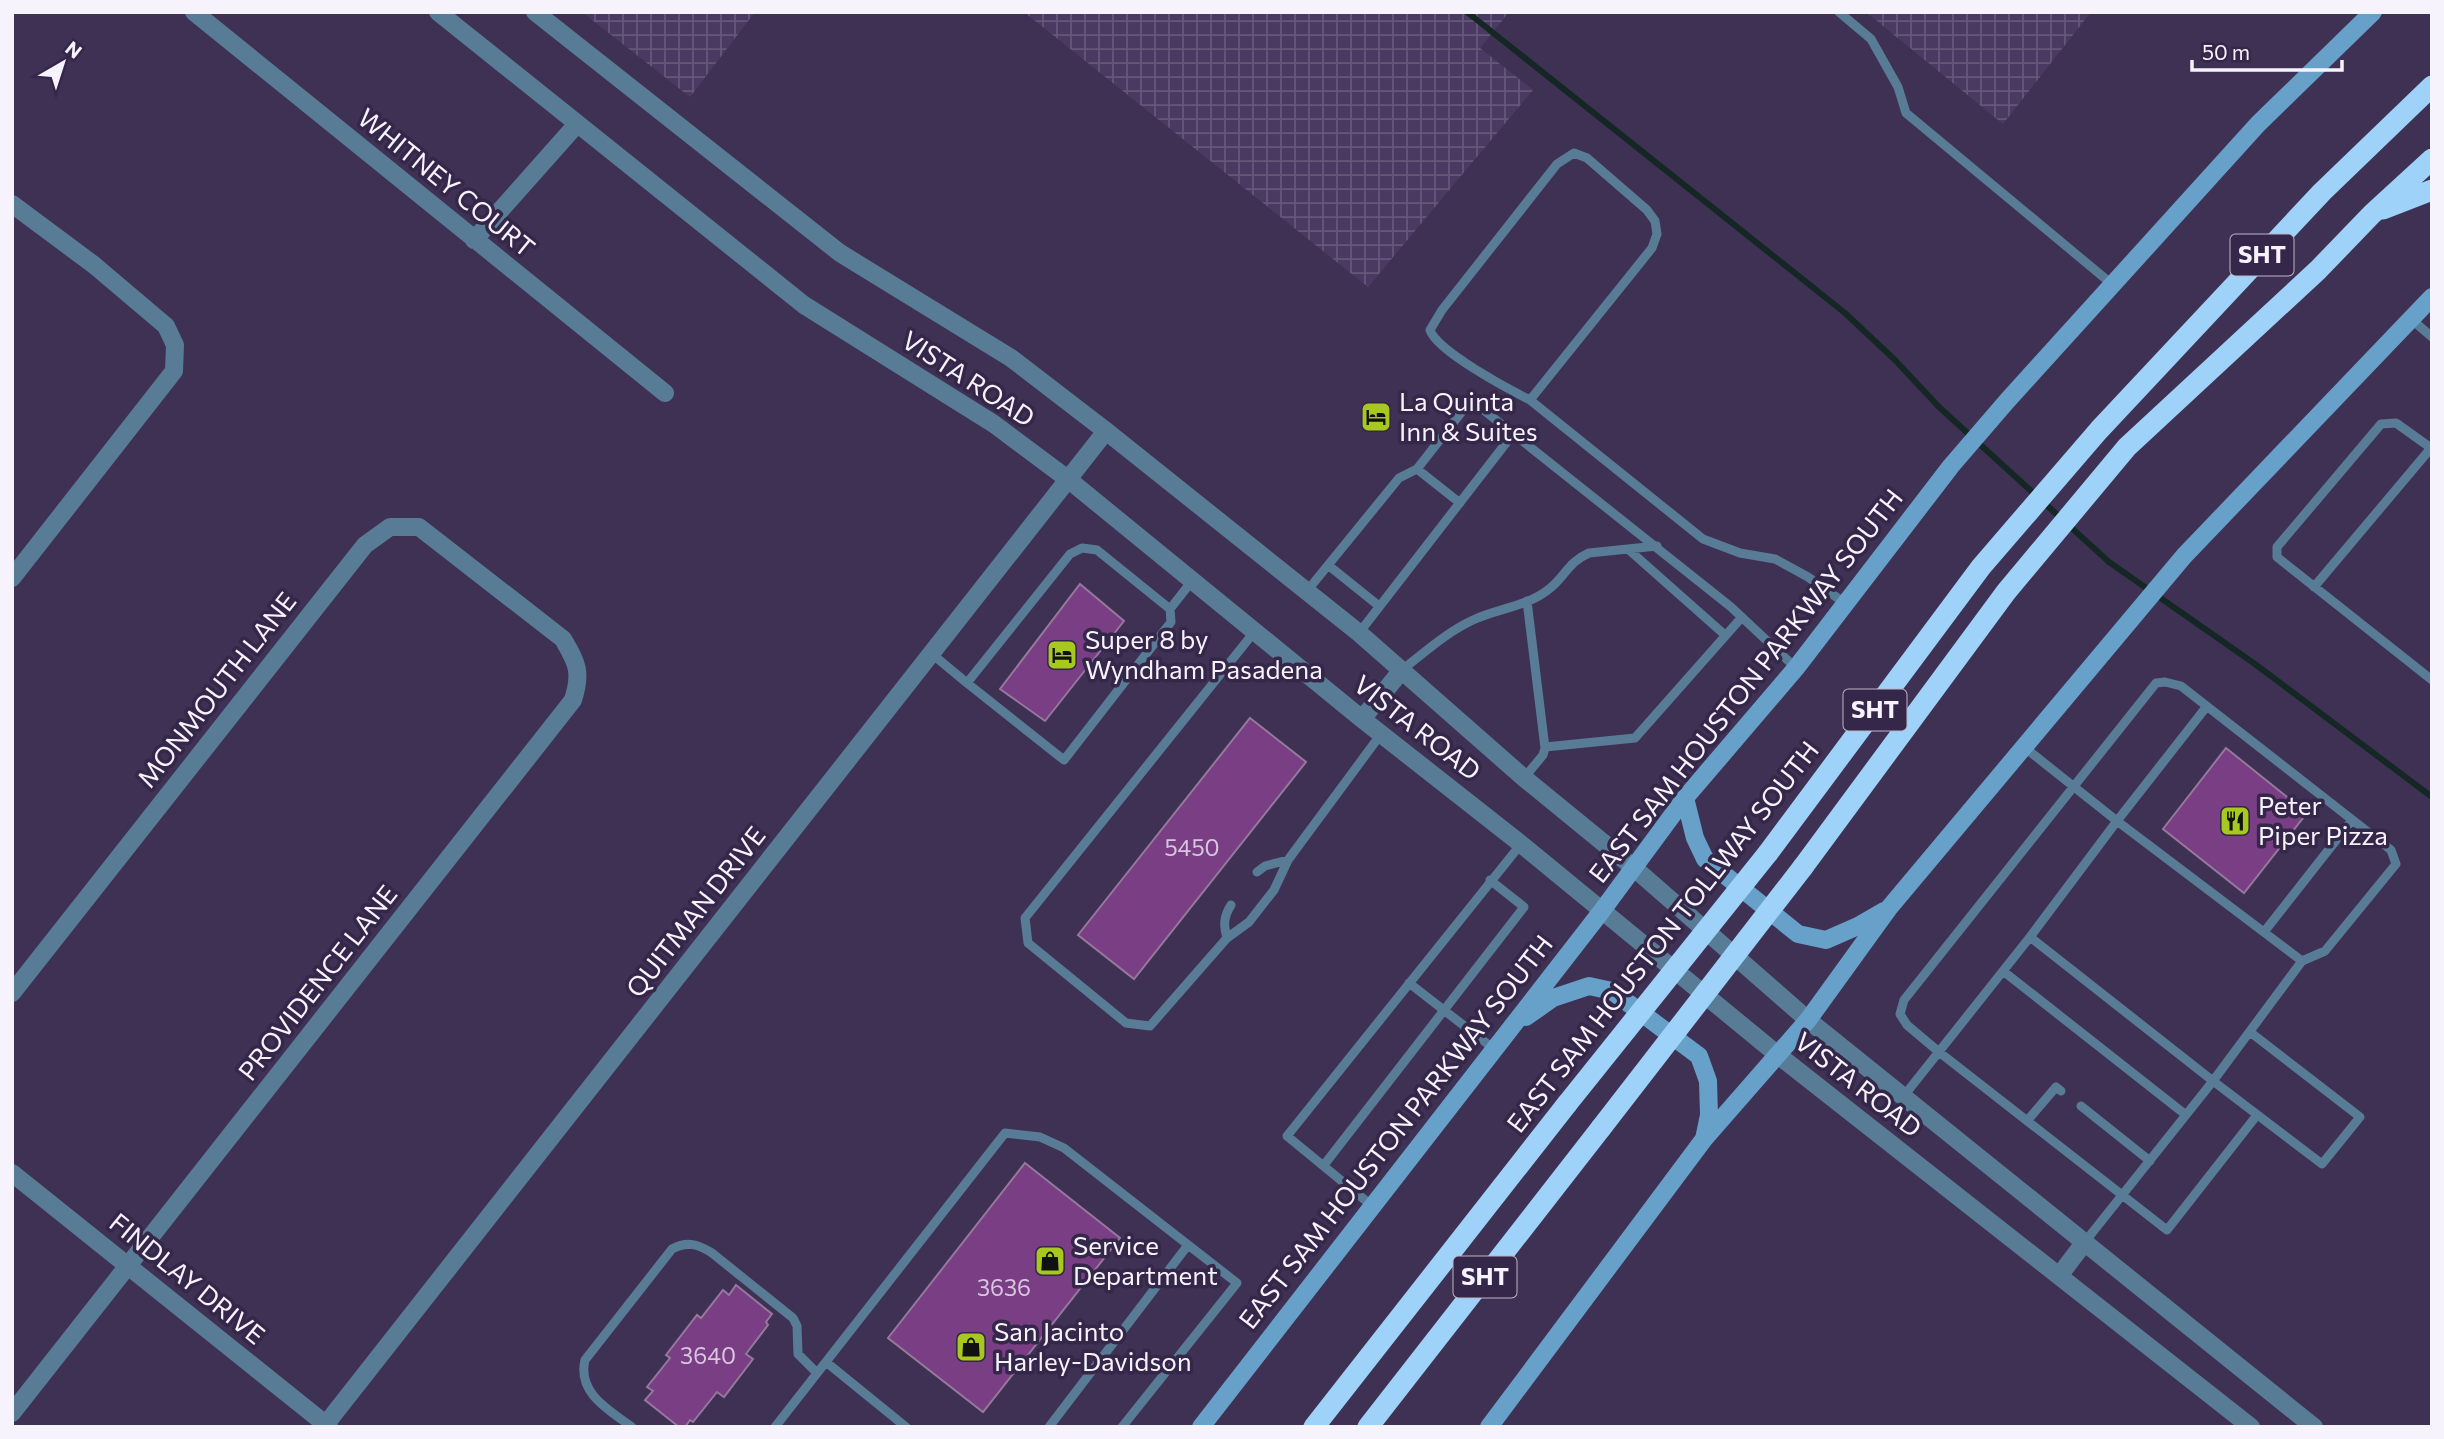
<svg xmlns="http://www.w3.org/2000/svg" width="2444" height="1439" font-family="Commissioner,sans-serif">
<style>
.industrial{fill:url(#industrial-grid)}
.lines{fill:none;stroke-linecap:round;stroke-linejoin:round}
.stream{stroke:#152724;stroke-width:6}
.building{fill:#793e84;stroke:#95789b;stroke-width:2}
.service{stroke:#597c96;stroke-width:9}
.minor{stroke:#597c96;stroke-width:18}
.tertiary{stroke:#597c96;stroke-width:18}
.secondary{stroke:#67a0c9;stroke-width:18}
.motorway{stroke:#9fd2f8;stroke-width:21}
.motorway-bridge{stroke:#9fd2f8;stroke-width:21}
.labels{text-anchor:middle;stroke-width:7;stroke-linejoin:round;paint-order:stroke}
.number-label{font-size:23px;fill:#d7c6de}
.shield{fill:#352749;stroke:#bcb6c6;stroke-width:2}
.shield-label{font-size:24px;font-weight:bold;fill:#f6f3fc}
.street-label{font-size:26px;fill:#f6f3fc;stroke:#352749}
.poi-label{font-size:26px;fill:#f6f3fc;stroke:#352749;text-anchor:start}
</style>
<defs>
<pattern id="industrial-grid" width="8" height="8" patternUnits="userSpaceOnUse" patternTransform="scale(1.75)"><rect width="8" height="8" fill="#4a3a62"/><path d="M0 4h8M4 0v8" fill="none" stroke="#655779"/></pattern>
</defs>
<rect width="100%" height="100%" fill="#3f3154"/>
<path class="industrial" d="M582 12H755L690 97Z
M1024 12H1509L1480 48 1533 90 1368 287Z
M1866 12H2091L2003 124Z"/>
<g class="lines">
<path class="stream" d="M1467 12 1845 313 1895 360 1939 407 2109 562 2255 664 2432 797"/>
</g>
<path class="building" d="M1080 584 1124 621 1045 721 1000 689Z
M1250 718 1306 762 1134 979 1078 935Z
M2226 748 2307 813 2244 893 2163 829Z
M1025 1163 1120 1238 983 1412 888 1338Z
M736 1285 772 1314 766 1322 768 1325 746 1354 753 1359 724 1397 717 1392 693 1422 690 1420 685 1427H679L645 1400 653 1391 647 1387 670 1358 666 1355 697 1315 701 1318 723 1290 729 1295Z"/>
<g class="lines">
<path class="service" d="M1839 12 1871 39 1898 87 1906 113 2113 285
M2411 319 2432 337
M1530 400C1508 389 1437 351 1430 330L1442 310 1557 164 1574 153 1587 158 1647 210 1655 221 1657 234 1652 248 1530 400 1703 539 1740 553 1775 559 1808 577 1846 604
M1417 469 1460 503
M1629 550 1725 635
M1328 565 1379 606
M2314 587 2431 448 2396 423 2381 424 2277 547V557L2432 680
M1307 591 1399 478 1417 469 1471 400 1731 607 1796 668
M1255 631 1025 918 1028 943 1126 1023 1150 1026 1227 938 1249 922 1274 890 1288 860 1381 734
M1359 633 1513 434
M932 654 967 683 1070 554 1082 548 1097 550 1170 609 1192 581
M1402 670C1425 652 1447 632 1473 620 1498 608 1527 607 1549 589 1565 577 1568 562 1589 553L1657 546
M967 683 1064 760 1171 622 1170 609
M2207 706 2117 821 2302 961
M1545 747 1635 738 1742 617
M1524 778 1543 755 1545 748 1527 601
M1257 872 1265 866 1288 860
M2264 932 2352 820
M2030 937 2213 1081 2084 1243
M1227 938C1223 925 1224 916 1231 905
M2003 971 2186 1115
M1409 983 1494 1049
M2250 1032 2360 1117 2322 1164 2213 1081 2302 961 2325 951 2396 864 2391 850 2181 686 2165 682 2156 683 1904 1000 1900 1014 1907 1025 1939 1052 2167 1230 2257 1115
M1903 1097 2030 937 2117 821 2024 747
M2081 1106 2150 1161
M2027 1121 2056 1087 2061 1091
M1324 1165 1524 907 1490 880
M1371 1205 1287 1136 1521 844
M826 1362 906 1427
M632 1427C609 1410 577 1393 585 1360L672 1249C687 1241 698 1244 712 1253L793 1318 797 1326 798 1354 817 1373
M775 1427 1005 1133 1040 1137 1064 1148 1237 1283 1122 1427
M1049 1427 1188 1245"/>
<path class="minor" d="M194 12 665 393
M12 204 94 265 166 326 175 345 174 371 12 578
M474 240 577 124
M12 993 365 545 390 527H419L563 639C577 663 582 672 573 700L12 1413
M12 1173 329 1427
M326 1424 1106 431"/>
<path class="tertiary" d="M438 12 804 305 994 424 1069 480 1362 719 1521 844 1778 1055 2251 1427
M535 12 840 253 1011 358 1106 431 1359 633 1524 778 1633 867 1808 1020 2314 1427
M1362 719 1402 670
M2059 1276 2084 1243"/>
<path class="secondary" d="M1685 798 1695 838 1705 859 1798 934 1826 940 1858 926 1884 911
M1526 1017 1553 998 1589 986 1612 991 1699 1056 1708 1081 1709 1115 1704 1139
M1201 1427 1601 912 1685 798 1796 668 1951 466 2007 401 2258 124 2373 12
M1489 1427 1704 1139 1808 1020 1889 908 2184 556 2432 297"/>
<path class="motorway" d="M2383 209 2432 190
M1768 853 1981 567 2099 430 2322 192 2432 86
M1803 867 2006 592 2127 447 2318 270 2372 214 2432 159
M1314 1427 1567 1104
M1368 1427 1601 1128"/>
<path class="motorway-bridge" d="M1567 1104 1768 853
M1601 1128 1803 867"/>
</g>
<defs>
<g id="hotel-square" transform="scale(1.575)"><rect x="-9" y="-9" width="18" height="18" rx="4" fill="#a7c81f" stroke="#352749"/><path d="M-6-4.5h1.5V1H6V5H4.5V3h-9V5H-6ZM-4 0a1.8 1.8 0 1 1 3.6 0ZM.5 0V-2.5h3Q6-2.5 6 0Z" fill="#111"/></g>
<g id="restaurant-square" transform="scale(1.575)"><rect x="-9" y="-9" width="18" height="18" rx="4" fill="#a7c81f" stroke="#352749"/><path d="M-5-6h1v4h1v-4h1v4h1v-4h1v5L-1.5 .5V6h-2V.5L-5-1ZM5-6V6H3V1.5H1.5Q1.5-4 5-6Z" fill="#111"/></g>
<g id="shop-square" transform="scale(1.575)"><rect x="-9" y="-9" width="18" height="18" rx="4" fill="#a7c81f" stroke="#352749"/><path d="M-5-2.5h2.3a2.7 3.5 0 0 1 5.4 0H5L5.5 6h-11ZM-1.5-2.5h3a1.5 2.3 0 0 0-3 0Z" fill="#111"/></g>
</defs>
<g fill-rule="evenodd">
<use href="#hotel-square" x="1376" y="417"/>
<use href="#hotel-square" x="1062" y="655"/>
<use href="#restaurant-square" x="2235" y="821"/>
<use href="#shop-square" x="1050" y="1261"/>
<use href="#shop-square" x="971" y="1347"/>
</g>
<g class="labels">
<g class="number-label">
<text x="1192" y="856">5450</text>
<text x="1004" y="1296">3636</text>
<text x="708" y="1364">3640</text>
</g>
<g class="shield">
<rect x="2230.5" y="234.5" width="63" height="41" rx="5"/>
<rect x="1843.5" y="689.5" width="63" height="41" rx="5"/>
<rect x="1453.5" y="1256.5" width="63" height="41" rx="5"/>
</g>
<g class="shield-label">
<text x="2262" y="263">SHT</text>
<text x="1875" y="718">SHT</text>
<text x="1485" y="1285">SHT</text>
</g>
<g class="street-label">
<text transform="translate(446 183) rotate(39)" y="9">WHITNEY COURT</text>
<text transform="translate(968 379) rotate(33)" y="9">VISTA ROAD</text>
<text transform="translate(1746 686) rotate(-52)" y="9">EAST SAM HOUSTON PARKWAY SOUTH</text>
<text transform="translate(217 690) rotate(-52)" y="9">MONMOUTH LANE</text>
<text transform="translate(1417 728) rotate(38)" y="9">VISTA ROAD</text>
<text transform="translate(696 912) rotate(-52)" y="9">QUITMAN DRIVE</text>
<text transform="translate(1663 937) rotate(-52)" y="9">EAST SAM HOUSTON TOLLWAY SOUTH</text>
<text transform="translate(318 983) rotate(-52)" y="9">PROVIDENCE LANE</text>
<text transform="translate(1858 1085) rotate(38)" y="9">VISTA ROAD</text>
<text transform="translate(1396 1132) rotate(-52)" y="9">EAST SAM HOUSTON PARKWAY SOUTH</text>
<text transform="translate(187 1279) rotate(39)" y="9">FINDLAY DRIVE</text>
</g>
<g class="poi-label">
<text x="1399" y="411">La Quinta<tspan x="1399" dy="30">Inn &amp; Suites</tspan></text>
<text x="1085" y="649">Super 8 by<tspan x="1085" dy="30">Wyndham Pasadena</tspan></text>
<text x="2258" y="815">Peter<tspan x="2258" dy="30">Piper Pizza</tspan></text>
<text x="1073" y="1255">Service<tspan x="1073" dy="30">Department</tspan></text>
<text x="994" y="1341">San Jacinto<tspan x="994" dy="30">Harley-Davidson</tspan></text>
</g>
</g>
<rect width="2444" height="1439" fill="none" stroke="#f6f3fc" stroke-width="28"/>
<g transform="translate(63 63) rotate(39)" stroke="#352749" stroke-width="5" paint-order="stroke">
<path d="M0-5L12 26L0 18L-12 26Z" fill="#f6f3fc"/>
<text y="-10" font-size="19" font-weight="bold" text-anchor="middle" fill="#f6f3fc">N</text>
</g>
<path d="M2192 60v10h150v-10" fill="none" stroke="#f6f3fc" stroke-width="3.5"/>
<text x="2202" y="60" font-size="21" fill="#f6f3fc" stroke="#352749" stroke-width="5" paint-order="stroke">50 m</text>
</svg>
